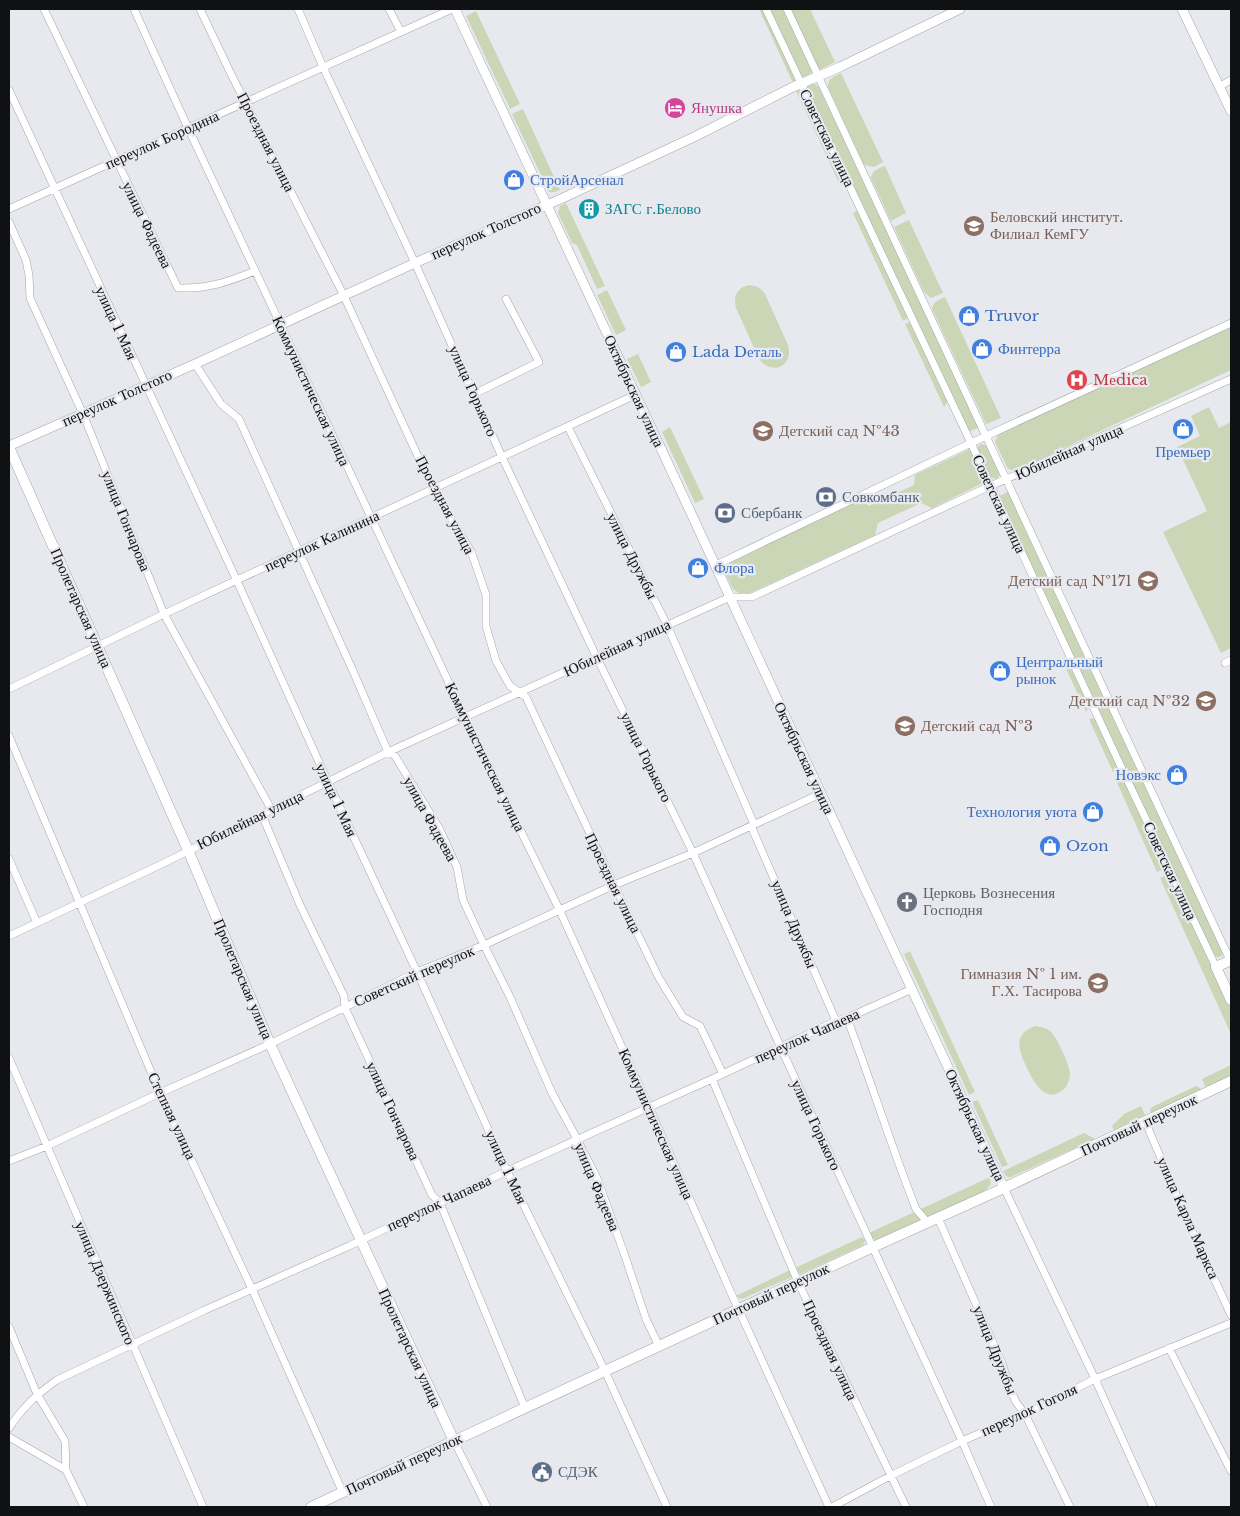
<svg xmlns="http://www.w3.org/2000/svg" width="1240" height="1516" font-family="'Libre Baskerville',serif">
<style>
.green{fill:#cbd6b7}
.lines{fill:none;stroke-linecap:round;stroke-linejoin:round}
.minor-casing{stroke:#a3a5aa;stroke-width:8}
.tertiary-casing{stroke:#a3a5aa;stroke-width:10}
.secondary-casing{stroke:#a3a5aa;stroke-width:11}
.minor{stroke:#fff;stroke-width:7}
.tertiary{stroke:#fff;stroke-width:9}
.secondary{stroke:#fff;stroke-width:10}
.labels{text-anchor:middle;stroke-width:4.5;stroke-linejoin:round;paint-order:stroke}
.hotel-label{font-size:15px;fill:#b23c85;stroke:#e8e9ef;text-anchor:start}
.street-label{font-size:15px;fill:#101113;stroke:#e8e9ef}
.shop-label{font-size:15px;fill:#366cbe;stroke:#e8e9ef;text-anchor:start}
.culture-label{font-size:15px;fill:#0d838f;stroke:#e8e9ef;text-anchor:start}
.education-label{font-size:15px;fill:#785e54;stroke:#e8e9ef;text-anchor:start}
.health-label{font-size:15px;fill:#be3a42;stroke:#e8e9ef;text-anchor:start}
.service-label{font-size:15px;fill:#4e5e75;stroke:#e8e9ef;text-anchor:start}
.worship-label{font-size:15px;fill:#5b616d;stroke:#e8e9ef;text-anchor:start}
</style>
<rect width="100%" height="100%" fill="#e8e9ef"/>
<path class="green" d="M759 9H764L797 81 793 83Z
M768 9H783L812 70 811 73 803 78 800 76Z
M789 9H810L835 62 821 69H818Z
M476 11 520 104 510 109 466 16Z
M841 73 883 162 874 167 864 165 828 87C828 78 833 77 841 73Z
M813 83 819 87 979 427 969 432 806 87Z
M799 90 803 93 845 182 840 185 796 91Z
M523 109 560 190 555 192H549L512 114Z
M885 166 906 213 891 221 871 178C872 170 878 169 885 166Z
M566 203 605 286 597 289 577 245 572 243 558 213 560 206Z
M858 210 908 318 903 321 853 213Z
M909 220 943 293 931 298 924 292 894 227Z
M749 285C757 286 761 288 765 294L788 345C794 367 772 376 759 359L736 308C733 296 737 288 749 285Z
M607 290 626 330 616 335 597 295Z
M945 297 1001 418 986 424 932 309C933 301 939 300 945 297Z
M910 322 949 399 944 407 905 324Z
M1231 325V370L1017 470H1010L1007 467 995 442 998 434Z
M638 354 651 382 641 387 627 359Z
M1209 407 1219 428 1231 422V648L1221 653 1163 532 1207 511 1177 447 1200 436 1191 416Z
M670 427 704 499 695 503 662 432Z
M981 444 986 445 1000 474 998 478 995 479 991 477 977 450 979 445Z
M970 449 985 482 932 508 921 503 878 523 875 535 748 594 739 593 733 589 725 573 727 566 731 561 861 499 869 506 914 485 915 475Z
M1008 492 1222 951 1223 954 1220 957H1215L1212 954 999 496Z
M1063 662 1071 664 1090 705 1086 712Z
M1096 718 1120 768 1113 772 1089 719Z
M1118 777 1124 779 1166 868 1157 872 1115 778Z
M1169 874 1231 1009V1034L1160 878Z
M910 951 975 1092 969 1095 904 954Z
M1036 1026C1042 1027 1047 1028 1051 1032 1057 1038 1070 1065 1070 1074 1070 1079 1068 1084 1065 1088 1045 1107 1033 1080 1026 1066 1018 1049 1013 1033 1036 1026Z
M1231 1065V1076L1208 1087 1205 1086 1202 1079Z
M1196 1086 1200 1088 1201 1091 1154 1113H1151L1150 1110 1152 1107Z
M978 1100 1008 1165 1002 1167 972 1102Z
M1141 1106 1145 1115 1114 1130 1112 1126 1124 1114Z
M1084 1133 1095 1139 1011 1177C1006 1177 1005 1175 1003 1171Z
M990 1177 991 1184 985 1191 877 1240 873 1239 869 1233Z
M862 1237 865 1240 863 1245 800 1274 795 1268Z
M790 1270 794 1276 742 1299 736 1296Z"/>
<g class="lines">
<g class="minor-casing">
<path id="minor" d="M44 9 178 288C208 289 228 282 255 271
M134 9 188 128 465 717 560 911 649 1107 732 1295 829 1507
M200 9 231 74 344 296 433 489 471 551 486 595V626L496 661 510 686 526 697 614 885 659 978 683 1017 700 1026 723 1074
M298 9 323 67 415 263 502 457 597 658 693 853 781 1048 962 1441 991 1507
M389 9 401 32
M766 9 971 443 1123 771 1216 967
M787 9 1230 960
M1220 86 1231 80
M9 90 237 581 328 782 417 972 507 1171 605 1371 667 1507
M9 209 452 9
M9 222 26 260 29 275 30 298 83 414 164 614 271 809
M195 364 221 404 239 419 353 671 388 752 395 756 439 828 457 867 463 900 484 945 510 997 552 1093 577 1139 597 1178 625 1256 646 1319 659 1346
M474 394 539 362 506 299
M568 427 667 625 754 824
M716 565 971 443 1231 323
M1225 663 1231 660
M9 689 164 614 635 395
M9 736 160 1093 252 1289 343 1493
M262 815 300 905 344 996 345 1008 432 1195 440 1203 525 1408
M751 826 836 1021
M9 859 37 923
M9 936 164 863 388 752 721 601 731 597H752L977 492 1231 379
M847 1018C871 1081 891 1146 916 1209L928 1223
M9 1058 203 1507
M712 1079 798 1282 906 1507
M1149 1120 1148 1128 1188 1222 1231 1315
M9 1161 47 1146 160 1093 270 1044 417 972 484 945 614 885 693 853 820 794
M1004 1188 1095 1379 1153 1507
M938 1218 1002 1363 1010 1389 1016 1402 1025 1414 1070 1507
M9 1327 37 1394 65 1441 66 1470
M1169 1348 1231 1471
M9 1428C23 1407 36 1395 57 1380L205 1310 349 1246 507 1171 712 1079 836 1021 847 1018 912 989
M9 1437 66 1470 84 1507
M454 1441 487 1507
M832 1507 890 1476 962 1441 1025 1414 1095 1379 1231 1323"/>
</g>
<g class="tertiary-casing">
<path id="tertiary" d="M455 9C640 401 822 795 1004 1188
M1182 9 1231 111
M9 446 195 364 415 263 565 197 694 137 793 87 840 67 960 9"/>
</g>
<g class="secondary-casing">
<path id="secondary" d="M9 447 188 850 270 1044 454 1441
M1231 960 1216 967 1231 1000
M311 1507 873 1247 1004 1188 1231 1081"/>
</g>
<use href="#minor" class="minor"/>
<use href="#tertiary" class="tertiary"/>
<use href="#secondary" class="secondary"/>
</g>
<defs>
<g id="hotel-disc" transform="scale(1.125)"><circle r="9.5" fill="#d1479c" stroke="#e8e9ef"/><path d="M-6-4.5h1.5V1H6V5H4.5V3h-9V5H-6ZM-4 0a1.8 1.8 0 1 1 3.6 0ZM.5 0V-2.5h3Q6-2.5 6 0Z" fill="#fff"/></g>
<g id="shop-disc" transform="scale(1.125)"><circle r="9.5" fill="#3f7fe0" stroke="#e8e9ef"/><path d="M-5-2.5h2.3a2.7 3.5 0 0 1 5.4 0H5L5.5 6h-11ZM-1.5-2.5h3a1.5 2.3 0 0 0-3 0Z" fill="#fff"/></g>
<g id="building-disc" transform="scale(1.125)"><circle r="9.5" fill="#0f9aa8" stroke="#e8e9ef"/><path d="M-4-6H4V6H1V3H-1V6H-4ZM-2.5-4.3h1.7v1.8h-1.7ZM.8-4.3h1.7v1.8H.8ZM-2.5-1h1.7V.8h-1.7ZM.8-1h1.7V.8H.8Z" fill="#fff"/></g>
<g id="university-disc" transform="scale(1.125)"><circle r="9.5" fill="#8d6e63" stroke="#e8e9ef"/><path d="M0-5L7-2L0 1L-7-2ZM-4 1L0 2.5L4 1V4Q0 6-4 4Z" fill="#fff"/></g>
<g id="hospital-disc" transform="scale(1.125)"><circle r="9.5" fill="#e0444e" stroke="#e8e9ef"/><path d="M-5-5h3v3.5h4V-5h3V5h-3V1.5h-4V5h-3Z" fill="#fff"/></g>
<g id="school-disc" transform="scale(1.125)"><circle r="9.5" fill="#8d6e63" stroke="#e8e9ef"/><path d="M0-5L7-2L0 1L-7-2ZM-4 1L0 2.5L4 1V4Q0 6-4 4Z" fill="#fff"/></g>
<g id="bank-disc" transform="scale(1.125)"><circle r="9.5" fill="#5c6f8a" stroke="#e8e9ef"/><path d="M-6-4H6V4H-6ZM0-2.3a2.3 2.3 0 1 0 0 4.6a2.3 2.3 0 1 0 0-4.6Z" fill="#fff"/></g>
<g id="church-disc" transform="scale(1.125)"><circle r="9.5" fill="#6b7280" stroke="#e8e9ef"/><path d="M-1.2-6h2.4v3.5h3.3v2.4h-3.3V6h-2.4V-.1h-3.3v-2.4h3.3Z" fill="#fff"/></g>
<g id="civic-disc" transform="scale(1.125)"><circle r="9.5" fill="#5c6f8a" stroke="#e8e9ef"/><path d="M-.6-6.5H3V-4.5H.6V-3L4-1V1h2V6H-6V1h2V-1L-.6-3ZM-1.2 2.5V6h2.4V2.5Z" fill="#fff"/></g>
</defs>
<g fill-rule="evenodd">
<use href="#hotel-disc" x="675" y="108"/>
<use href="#shop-disc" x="514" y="180"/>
<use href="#building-disc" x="589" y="209"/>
<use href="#university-disc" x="974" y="226"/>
<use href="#shop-disc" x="969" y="316"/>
<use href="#shop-disc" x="982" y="349"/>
<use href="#shop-disc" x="676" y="352"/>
<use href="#hospital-disc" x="1077" y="380"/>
<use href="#shop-disc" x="1183" y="429"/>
<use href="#school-disc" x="763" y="431"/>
<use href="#bank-disc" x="826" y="497"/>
<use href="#bank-disc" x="725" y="513"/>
<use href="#shop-disc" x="698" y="568"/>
<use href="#school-disc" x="1148" y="581"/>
<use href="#shop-disc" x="1000" y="671"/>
<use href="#school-disc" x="1206" y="701"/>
<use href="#school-disc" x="905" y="726"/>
<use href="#shop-disc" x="1177" y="775"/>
<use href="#shop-disc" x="1093" y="812"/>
<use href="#shop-disc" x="1050" y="846"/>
<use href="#church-disc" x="907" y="902"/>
<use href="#school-disc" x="1098" y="983"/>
<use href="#civic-disc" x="542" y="1472"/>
</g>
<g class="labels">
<g class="hotel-label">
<text x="691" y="113">Янушка</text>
</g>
<g class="street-label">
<text transform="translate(827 138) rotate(64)" y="5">Советская улица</text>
<text transform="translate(162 140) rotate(-24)" y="5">переулок Бородина</text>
<text transform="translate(266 142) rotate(63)" y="5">Проездная улица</text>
<text transform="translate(147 225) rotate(64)" y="5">улица Фадеева</text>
<text transform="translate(486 231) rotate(-24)" y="5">переулок Толстого</text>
<text transform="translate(116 323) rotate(65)" y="5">улица 1 Мая</text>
<text transform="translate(311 391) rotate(65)" y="5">Коммунистическая улица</text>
<text transform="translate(473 391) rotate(66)" y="5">улица Горького</text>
<text transform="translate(634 391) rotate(65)" y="5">Октябрьская улица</text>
<text transform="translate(117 398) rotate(-24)" y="5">переулок Толстого</text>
<text transform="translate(1069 452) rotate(-24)" y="5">Юбилейная улица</text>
<text transform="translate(999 504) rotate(65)" y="5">Советская улица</text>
<text transform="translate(445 505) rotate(62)" y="5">Проездная улица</text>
<text transform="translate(126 521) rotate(68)" y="5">улица Гончарова</text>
<text transform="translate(322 541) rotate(-25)" y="5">переулок Калинина</text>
<text transform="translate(632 556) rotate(63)" y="5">улица Дружбы</text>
<text transform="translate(81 608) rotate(66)" y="5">Пролетарская улица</text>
<text transform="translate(617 648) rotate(-25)" y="5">Юбилейная улица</text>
<text transform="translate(485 757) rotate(64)" y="5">Коммунистическая улица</text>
<text transform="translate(646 757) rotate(64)" y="5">улица Горького</text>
<text transform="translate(804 758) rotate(65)" y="5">Октябрьская улица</text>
<text transform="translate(336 800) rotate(65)" y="5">улица 1 Мая</text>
<text transform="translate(430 819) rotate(61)" y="5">улица Фадеева</text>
<text transform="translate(250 820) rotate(-26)" y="5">Юбилейная улица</text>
<text transform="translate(1170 871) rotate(65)" y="5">Советская улица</text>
<text transform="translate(613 883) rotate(64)" y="5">Проездная улица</text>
<text transform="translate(794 924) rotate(67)" y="5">улица Дружбы</text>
<text transform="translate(414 976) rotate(-24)" y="5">Советский переулок</text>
<text transform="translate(243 979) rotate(67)" y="5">Пролетарская улица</text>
<text transform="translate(807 1036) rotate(-24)" y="5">переулок Чапаева</text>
<text transform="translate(393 1111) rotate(65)" y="5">улица Гончарова</text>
<text transform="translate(172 1116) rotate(65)" y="5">Степная улица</text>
<text transform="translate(656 1124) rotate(66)" y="5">Коммунистическая улица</text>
<text transform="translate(816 1125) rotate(65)" y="5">улица Горького</text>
<text transform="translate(975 1125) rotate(65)" y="5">Октябрьская улица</text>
<text transform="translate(1139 1125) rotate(-25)" y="5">Почтовый переулок</text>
<text transform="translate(506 1167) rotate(65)" y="5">улица 1 Мая</text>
<text transform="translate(597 1187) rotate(67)" y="5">улица Фадеева</text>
<text transform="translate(439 1203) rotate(-25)" y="5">переулок Чапаева</text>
<text transform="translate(1188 1218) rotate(66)" y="5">улица Карла Маркса</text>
<text transform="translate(105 1283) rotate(67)" y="5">улица Дзержинского</text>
<text transform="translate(771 1294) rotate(-25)" y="5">Почтовый переулок</text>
<text transform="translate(410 1348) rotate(65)" y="5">Пролетарская улица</text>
<text transform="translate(830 1350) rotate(65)" y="5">Проездная улица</text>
<text transform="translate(995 1350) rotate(68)" y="5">улица Дружбы</text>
<text transform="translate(1029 1410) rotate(-25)" y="5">переулок Гоголя</text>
<text transform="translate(404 1464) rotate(-25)" y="5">Почтовый переулок</text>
</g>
<g class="shop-label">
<text x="530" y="185">СтройАрсенал</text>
<text x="985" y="321">Truvor</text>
<text x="998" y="354">Финтерра</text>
<text x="692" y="357">Lada Dеталь</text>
<text x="1183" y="457" text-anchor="middle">Премьер</text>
<text x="714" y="573">Флора</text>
<text x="1016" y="667">Центральный<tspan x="1016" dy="17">рынок</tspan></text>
<text x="1161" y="780" text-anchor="end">Новэкс</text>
<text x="1077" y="817" text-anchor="end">Технология уюта</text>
<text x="1066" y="851">Ozon</text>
</g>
<g class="culture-label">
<text x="605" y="214">ЗАГС г.Белово</text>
</g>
<g class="education-label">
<text x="990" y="222">Беловский институт.<tspan x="990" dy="17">Филиал КемГУ</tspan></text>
<text x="779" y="436">Детский сад №43</text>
<text x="1132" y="586" text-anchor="end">Детский сад №171</text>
<text x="1190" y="706" text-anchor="end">Детский сад №32</text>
<text x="921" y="731">Детский сад №3</text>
<text x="1082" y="979" text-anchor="end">Гимназия № 1 им.<tspan x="1082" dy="17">Г.Х. Тасирова</tspan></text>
</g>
<g class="health-label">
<text x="1093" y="385">Mеdica</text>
</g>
<g class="service-label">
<text x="842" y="502">Совкомбанк</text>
<text x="741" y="518">Сбербанк</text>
<text x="558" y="1477">СДЭК</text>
</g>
<g class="worship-label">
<text x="923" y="898">Церковь Вознесения<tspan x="923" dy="17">Господня</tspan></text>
</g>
</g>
<rect width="1240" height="1516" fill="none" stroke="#101113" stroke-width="20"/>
</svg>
